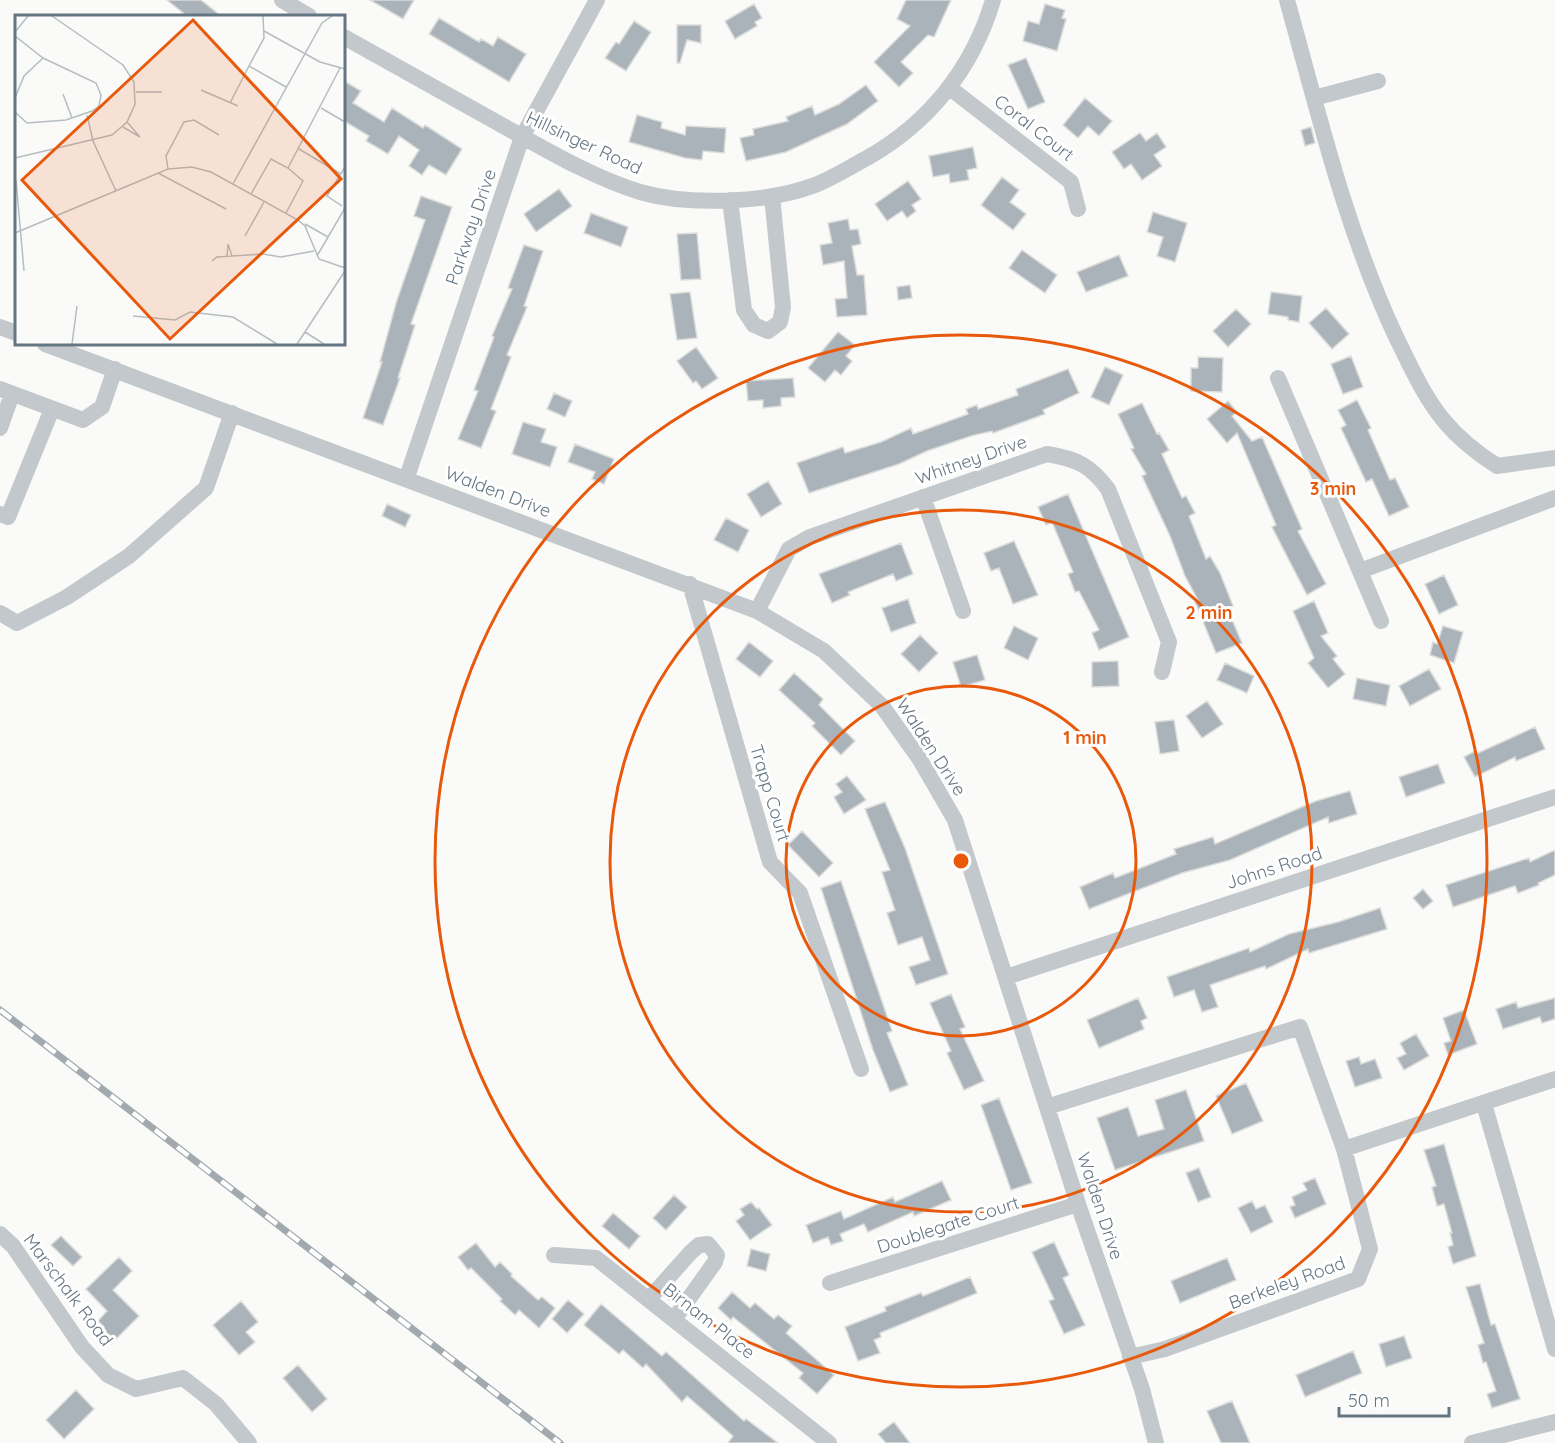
<svg xmlns="http://www.w3.org/2000/svg" width="1555" height="1443" font-family="Quicksand,sans-serif">
<style>
.building{fill:#aab3b9;stroke:#dcdcda;stroke-width:1.5}
.lines{fill:none;stroke-linecap:round;stroke-linejoin:round}
.minor{stroke:#c3c8cc;stroke-width:16}
.rail-casing{stroke:#a2aab0;stroke-width:7}
.rail{stroke:#fff;stroke-width:4.5;stroke-dasharray:14;stroke-linecap:butt}
.ring{fill:none;stroke:#e8590c;stroke-width:3}
.labels{text-anchor:middle;stroke-width:6;stroke-linejoin:round;paint-order:stroke}
.street-label{font-size:18px;fill:#657683;stroke:#fff}
.inset-road{fill:none;stroke:#b5bdc2;stroke-width:1.5}
.view{fill:#e8590c;fill-opacity:0.15;stroke:#e8590c;stroke-width:3}
.inset-edge{fill:none;stroke:#657683;stroke-width:3}
.centre{fill:#e8590c;stroke:#fff;stroke-width:3}
.ring-label{font-size:18px;text-anchor:middle;font-weight:bold;fill:#e8590c;stroke:#fff;stroke-width:6;stroke-linejoin:round;paint-order:stroke}
</style>
<rect width="100%" height="100%" fill="#fafaf8"/>
<path class="building" d="M167 0H201L221 16H187Z
M370 0H414L403 19Z
M906 0H951L934 37 928 35 901 62 913 73 899 87 874 62 910 26 897 19Z
M754 4 762 18 755 22 757 26 735 39 725 21Z
M1045 4 1065 10 1062 18 1066 19 1057 51 1023 41 1028 21 1039 24Z
M439 18 479 42 481 39 493 46 498 37 526 54 509 82 429 34Z
M634 21 651 32 626 71 605 58 616 42 619 44Z
M677 25H701V43L687 40 680 63H677Z
M1026 58 1045 102 1028 109 1008 65Z
M344 81 361 91 353 103 384 122 392 108 423 128 425 125 462 149 446 175 429 165 422 175 409 166 419 150 399 136 388 154 366 141 369 136 344 121Z
M866 85 878 101 847 124 786 152 746 161 740 138 754 135 753 129 788 121 786 117 812 106 815 115 839 104Z
M1085 98 1112 121 1099 136 1088 126 1078 138 1063 125Z
M637 115 662 122 661 128 685 135 686 126 726 128 724 153 703 151 702 160 685 158 629 142Z
M1311 127 1315 143 1305 146 1301 130Z
M1140 133 1146 141 1157 133 1166 147 1154 155 1162 166 1142 180 1131 164 1124 169 1112 152Z
M973 147 977 168 967 170 969 180 950 183 949 174 933 177 929 156Z
M1002 177 1019 190 1010 202 1026 214 1013 230 981 205Z
M908 181 921 199 912 205 916 211 907 218 902 211 887 221 875 204Z
M559 189 572 206 536 232 524 214Z
M421 196 452 207 411 324 415 325 398 378H400L383 425 363 418 382 362H380L396 303 425 220 414 216Z
M1153 212 1187 223 1175 262 1157 256 1163 237 1147 232Z
M591 213 628 227 621 247 584 233Z
M848 219 850 230 858 229 861 244 852 246 857 275H864L867 315 837 317 835 299 847 298 844 261 823 265 820 245 832 243 828 223Z
M697 233 701 279 681 280 677 234Z
M524 245 543 251 524 306 527 307 507 355 511 357 491 409 496 411 481 448 458 439 478 391 474 390 494 337 492 336 512 289 508 288Z
M1022 250 1057 275 1045 293 1009 268Z
M1119 255 1128 276 1086 292 1077 272Z
M910 285 912 298 898 300 897 287Z
M690 292 697 338 677 340 670 294Z
M1271 292 1302 296 1299 322 1288 320V317L1268 314Z
M1326 308 1349 334 1332 349 1309 323Z
M1236 309 1251 324 1228 347 1213 331Z
M838 332 855 345 846 356 852 361 841 375 835 370 825 382 808 368Z
M696 347 718 378 702 389 696 381 693 383 677 361Z
M1351 356 1363 387 1343 394 1331 364Z
M1198 357 1223 358 1222 392 1191 391V368H1198Z
M1105 367 1123 375 1109 405 1091 397Z
M1068 369 1079 393 1043 410 1045 414 993 433 992 431 971 436 927 451 899 464 809 493 797 463 843 447 845 453 881 442 911 428 913 434 968 414 966 409 977 405 978 409 1018 395 1016 389Z
M793 378 795 397 781 398V406L763 408V400L748 401 746 381Z
M554 393 572 401 565 417 547 409Z
M1357 400 1371 428 1368 430 1390 480 1395 478 1409 507 1389 516 1372 479 1366 482 1341 428 1346 425 1338 410Z
M1228 401 1237 412 1232 416 1252 441 1262 437 1302 529 1298 531 1326 584 1307 595 1272 527 1276 525 1237 433 1227 443 1207 419Z
M1142 403 1157 434 1159 433 1169 450 1162 454 1182 498 1186 496 1195 513 1189 516 1206 559 1210 556 1220 573 1233 606 1227 608 1242 643 1216 653 1195 602 1198 600 1185 576 1170 536 1142 476 1146 474 1131 449 1134 448 1118 414Z
M523 422 546 429 541 442 557 447 550 467 512 454Z
M575 444 614 459 604 484 592 479 595 472 568 462Z
M768 481 782 504 761 517 747 494Z
M1068 494 1129 637 1099 650 1092 633 1099 630 1079 591 1075 592 1068 574 1073 572 1052 522 1046 525 1038 507Z
M387 504 411 515 405 527 382 516Z
M726 518 749 530 738 552 714 540Z
M1014 541 1038 595 1013 604 999 568 991 571 984 553Z
M901 543 913 574 896 581 893 574 848 592 850 595 832 603 819 574Z
M1444 575 1458 605 1439 614 1425 584Z
M908 599 916 623 891 632 882 608Z
M1314 601 1328 633 1321 636 1337 656 1333 659 1345 674 1328 688 1308 663 1314 658 1293 611Z
M1014 626 1038 638 1028 660 1004 648Z
M1443 626 1463 632 1454 663 1430 655 1433 642 1437 644Z
M920 635 938 653 919 672 901 654Z
M749 642 773 661 760 677 736 659Z
M977 655 985 680 961 687 953 662Z
M1118 661 1119 686 1092 687V662Z
M1225 663 1254 676 1247 693 1217 680Z
M1429 669 1441 689 1410 706 1399 686Z
M794 673 823 699 819 705 855 741 841 755 812 726 815 723 779 690Z
M1357 678 1390 685 1386 706 1353 699Z
M1207 701 1223 724 1202 738 1186 716Z
M1174 720 1179 751 1160 754 1155 722Z
M1535 727 1545 749 1516 761 1515 757 1475 777 1464 757 1475 751 1476 754Z
M1438 764 1445 783 1406 797 1399 777Z
M847 776 866 800 844 814 834 797 842 792 836 784Z
M1350 791 1357 814 1329 823 1328 817 1230 860 1182 873 1089 909 1080 887 1113 873 1115 878 1176 854 1174 849 1213 837 1215 844 1316 801Z
M885 802 905 848 948 974 916 985 909 967 930 960 922 937 898 945 887 913 895 910 882 872 890 870 865 809Z
M802 831 833 863 819 877 788 845Z
M1555 850V875L1538 883 1539 885 1518 893 1515 886 1453 907 1446 885 1529 858 1530 862Z
M841 881 892 1031 887 1033 908 1085 890 1092 873 1050 821 888Z
M1423 889 1433 901 1423 909 1413 898Z
M1380 908 1387 929 1309 953 1308 949 1266 969 1265 966 1210 985 1218 1007 1202 1012 1194 990 1174 997 1167 977 1249 948 1250 952 1289 934 1338 922Z
M951 994 965 1027 960 1029 984 1081 964 1090 947 1053 951 1051 930 1003Z
M1138 998 1147 1018 1141 1021 1144 1029 1099 1048 1087 1020Z
M1555 998V1019L1542 1023 1540 1017 1503 1029 1496 1009 1516 1002 1518 1008Z
M1464 1010 1477 1044 1448 1055 1444 1043 1451 1041 1443 1018Z
M1416 1034 1429 1056 1404 1070 1397 1058 1406 1054 1400 1043Z
M1359 1057 1361 1064 1375 1059 1382 1078 1355 1087 1346 1061Z
M1246 1083 1263 1121 1232 1134 1216 1096Z
M1186 1090 1204 1141 1115 1170 1097 1118 1128 1107 1138 1136 1164 1129 1155 1100Z
M999 1098 1032 1183 1011 1190 981 1105Z
M1444 1144 1476 1256 1453 1264 1448 1247 1453 1245 1450 1233H1452L1444 1204 1437 1206 1432 1187 1436 1186 1424 1150Z
M1199 1168 1211 1197 1198 1202 1186 1173Z
M1315 1178 1326 1204 1295 1218 1290 1207 1295 1205 1292 1197 1307 1190 1303 1183Z
M942 1181 951 1200 914 1216 913 1212 868 1232 864 1224 840 1234 843 1241 831 1245 828 1237 813 1243 806 1225 841 1211 844 1219 893 1197 895 1202Z
M674 1195 687 1207 666 1230 653 1218Z
M1252 1201 1256 1209 1265 1205 1273 1222 1251 1233 1238 1208Z
M751 1202 757 1209 759 1208 772 1225 750 1240 736 1221 744 1215 740 1209Z
M613 1213 640 1236 629 1249 602 1226Z
M61 1236 82 1257 73 1266 51 1245Z
M1054 1242 1069 1275 1063 1278 1085 1325 1064 1334 1049 1301 1054 1299 1032 1252Z
M476 1243 495 1267 500 1262 512 1274 511 1276 538 1300 542 1297 555 1308 539 1328 519 1310 515 1315 500 1301 502 1299 471 1268 468 1270 458 1257Z
M751 1249 770 1254 766 1271 747 1266Z
M119 1257 132 1271 113 1290 139 1316 111 1344 99 1332 104 1327 98 1321 107 1311 86 1289Z
M1227 1258 1236 1280 1180 1303 1171 1281Z
M970 1277 977 1293 880 1333 881 1337 874 1340 880 1353 858 1361 845 1327 886 1311 885 1307 921 1293 923 1296Z
M1480 1284 1491 1325 1495 1324 1520 1399 1492 1408 1487 1394 1496 1391 1486 1362 1483 1363 1478 1345 1484 1343 1466 1287Z
M732 1292 750 1308 755 1303 774 1319 778 1315 792 1326 786 1333 834 1375 817 1394 799 1378 803 1373 733 1317 731 1320 718 1308Z
M568 1300 584 1314 567 1333 552 1319Z
M241 1301 258 1322 246 1332 255 1342 239 1355 213 1325Z
M601 1304 662 1356 666 1352 744 1421 746 1419 778 1443H728L733 1436 687 1396 682 1402 646 1364 643 1368 623 1350 619 1354 584 1325Z
M1404 1336 1412 1358 1386 1367 1379 1344Z
M1353 1351 1362 1373 1305 1397 1296 1375Z
M298 1365 327 1399 312 1412 283 1378Z
M76 1390 94 1409 64 1439 46 1420Z
M1232 1401 1250 1443H1221L1207 1411Z
M894 1422 910 1443H886L878 1434Z"/>
<g class="lines">
<path class="minor" d="M282 0 309 16
M1287 0C1319 115 1346 231 1397 339 1411 367 1424 397 1445 422 1460 440 1477 453 1497 466L1555 458
M344 37C395 65 446 94 498 123 543 148 591 177 640 192 689 206 768 203 815 185 833 178 850 167 867 158 929 123 973 68 993 0
M950 88 1071 182 1078 209
M1314 98 1378 81
M730 200 744 310 754 325 768 331 780 322 783 307 772 196
M0 327 16 333
M45 344 757 611 824 651 882 706 919 758 955 820 1078 1204 1142 1389 1156 1443
M1278 378 1381 621
M0 389 83 420 102 407 115 369
M0 428 12 394
M407 477 522 137 597 0
M923 497 963 611
M0 514 8 517 52 409
M1360 571 1555 498
M690 584 770 862 800 893 861 1069
M757 611 789 549 810 537 1047 454C1077 459 1090 465 1108 489L1169 642 1162 672
M0 613 17 623 67 597 129 556 206 488 232 413
M1006 977 1555 797
M1484 1104 1555 1349
M1047 1107 1300 1027 1344 1149 1370 1249 1358 1279 1165 1349 1130 1357
M1344 1149 1555 1079
M0 1234 13 1246 82 1347 108 1375 136 1389 183 1378 216 1404 249 1443
M554 1255 596 1258 829 1443
M830 1283 1078 1204
M649 1299 691 1252 699 1245 708 1244 717 1255 715 1262 675 1318
M1472 1443 1555 1422"/>
<g class="rail-casing">
<path id="rail" d="M0 1010 560 1443"/>
</g>
<use href="#rail" class="rail"/>
</g>
<g class="ring">
<circle cx="961" cy="861" r="175"/>
<circle cx="961" cy="861" r="351"/>
<circle cx="961" cy="861" r="526"/>
</g>
<g class="labels">
<g class="street-label">
<text transform="translate(1034 128) rotate(38)" y="6">Coral Court</text>
<text transform="translate(584 143) rotate(25)" y="6">Hillsinger Road</text>
<text transform="translate(471 227) rotate(-71)" y="6">Parkway Drive</text>
<text transform="translate(971 460) rotate(-19)" y="6">Whitney Drive</text>
<text transform="translate(498 492) rotate(21)" y="6">Walden Drive</text>
<text transform="translate(931 747) rotate(57)" y="6">Walden Drive</text>
<text transform="translate(770 793) rotate(73)" y="6">Trapp Court</text>
<text transform="translate(1274 868) rotate(-18)" y="6">Johns Road</text>
<text transform="translate(1100 1206) rotate(72)" y="6">Walden Drive</text>
<text transform="translate(948 1225) rotate(-18)" y="6">Doublegate Court</text>
<text transform="translate(1287 1283) rotate(-20)" y="6">Berkeley Road</text>
<text transform="translate(68 1290) rotate(53)" y="6">Marschalk Road</text>
<text transform="translate(709 1321) rotate(38)" y="6">Birnam Place</text>
</g>
</g>
<g transform="translate(15 15)">
<rect width="330" height="330" fill="#fafaf8"/>
<path class="inset-road" d="M248 1 249 23 234 51 271 72M249 16 305 47 330 54M0 17 13 1M0 21 28 43 81 68 86 80 84 91 77 96 51 105 12 108 0 97M186 75 223 91M121 77H147M48 79 57 103M0 83 9 61 28 43M215 88 234 51M306 93 330 107M72 100 78 126 101 176M108 112 125 122 112 107M284 134 326 159M0 143 97 120 112 107 120 89 119 67 108 50 37 1M273 153 325 53M153 154 151 141 169 107 179 105 204 120M143 158 211 194M1 165 9 256M218 169 307 8 317 1M236 179 256 144 273 153 288 166 271 198M327 191 312 181 330 152M290 209 313 222M0 218 153 154 177 152 196 157 283 205 290 211 304 244 330 253M230 221 249 187M212 241 213 229 217 241M302 241 330 193M197 246 202 242 248 239 266 242 299 236M118 301 160 305 175 297 218 302 262 329M290 317 309 329M57 329 62 291M282 329 330 256"/>
<path class="view" d="M178 5 326 164 155 324 7 165Z"/>
<rect width="330" height="330" class="inset-edge"/>
</g>
<circle cx="961" cy="861" r="9" class="centre"/>
<g class="ring-label">
<text x="1333" y="495">3 min</text>
<text x="1209" y="619">2 min</text>
<text x="1085" y="744">1 min</text>
</g>
<path d="M1339 1407v9h110v-9" fill="none" stroke="#657683" stroke-width="3"/>
<text x="1348" y="1407" font-size="18" fill="#657683" stroke="#ffffff" stroke-width="4.5" paint-order="stroke">50 m</text>
</svg>
